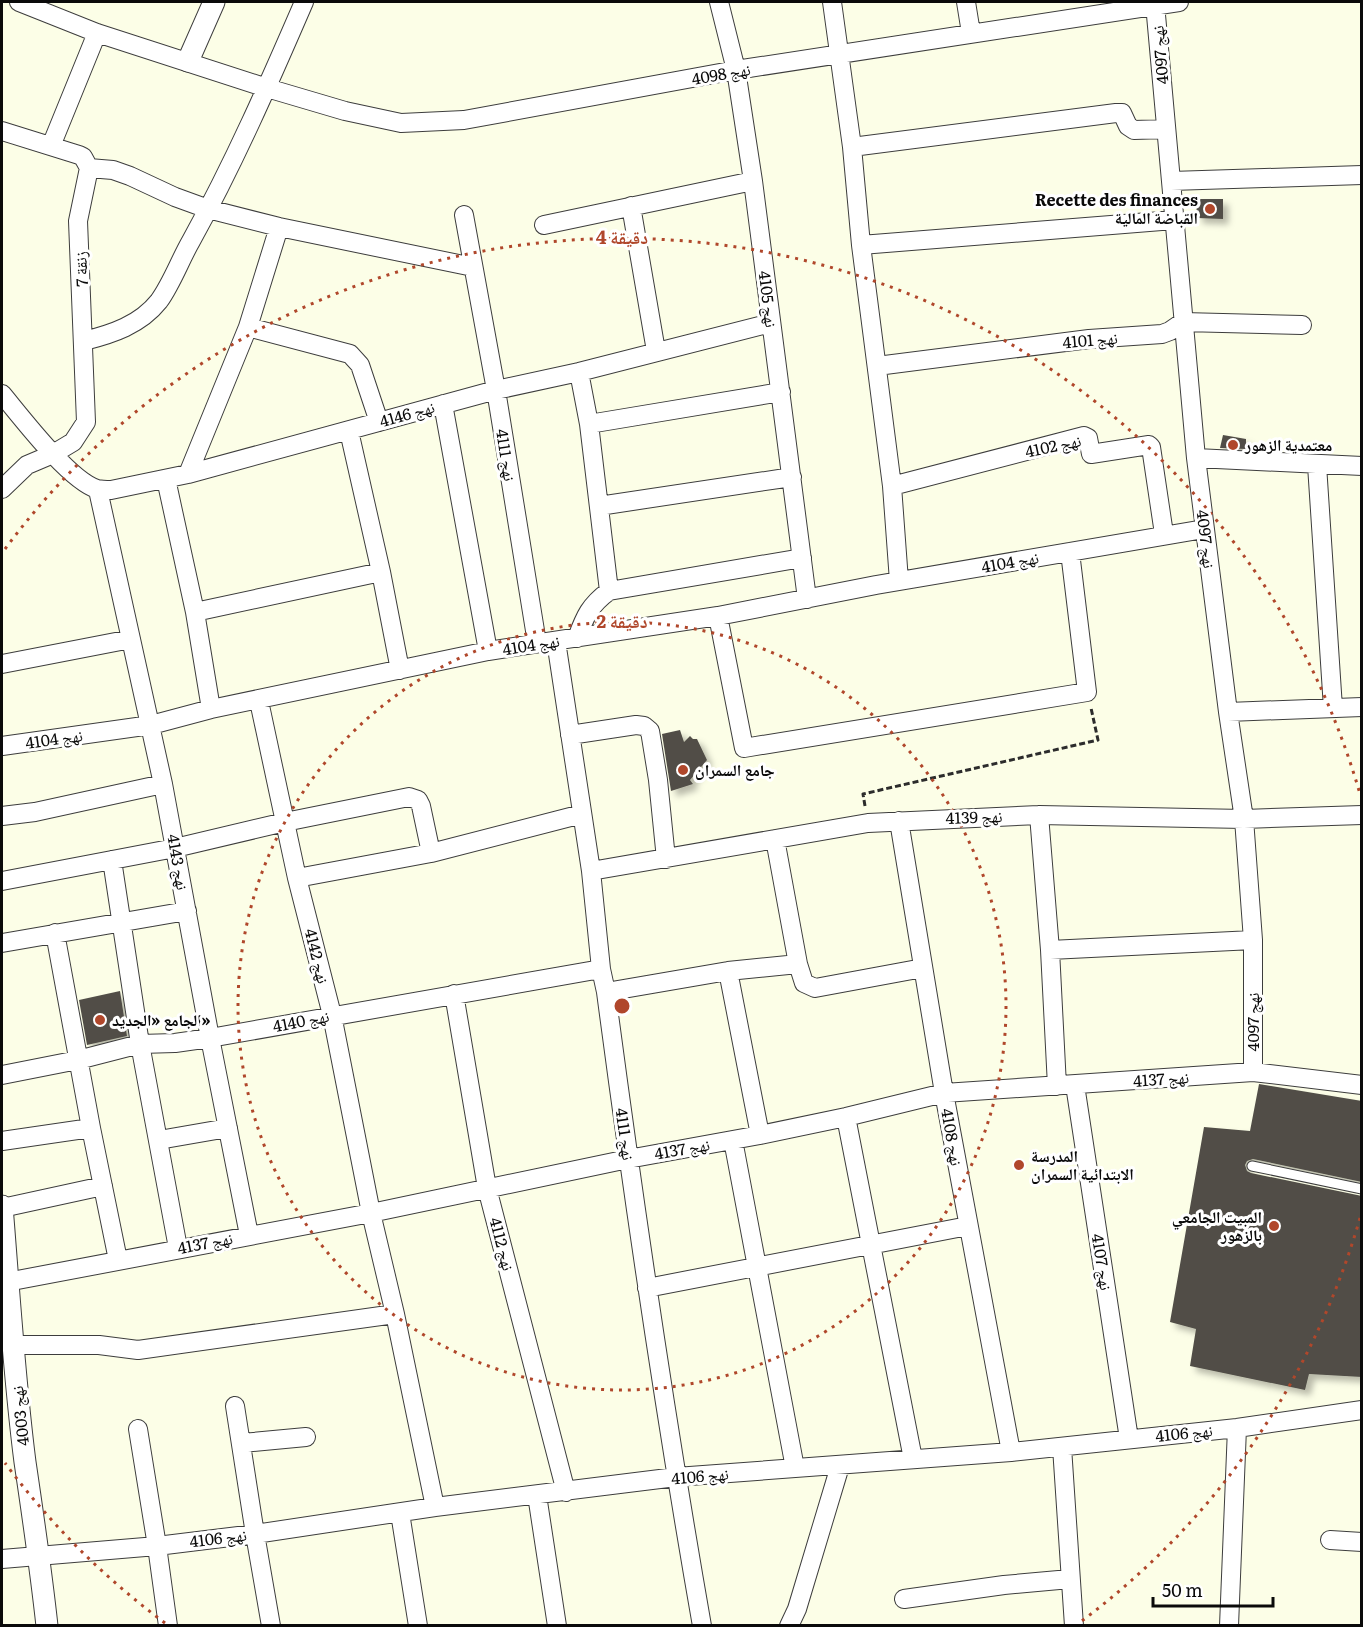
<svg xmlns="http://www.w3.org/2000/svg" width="1363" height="1627" font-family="Literata,'Noto Naskh Arabic',serif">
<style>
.building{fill:#514e47;filter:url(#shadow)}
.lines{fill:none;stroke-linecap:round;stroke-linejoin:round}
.service-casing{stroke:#3d3d3d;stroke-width:11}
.minor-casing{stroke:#3d3d3d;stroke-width:20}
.tertiary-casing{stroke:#3d3d3d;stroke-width:23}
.path{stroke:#2c2c2c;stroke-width:3;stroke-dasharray:6 3;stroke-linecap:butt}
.service{stroke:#fff;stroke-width:9}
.minor{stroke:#fff;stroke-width:18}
.tertiary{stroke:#fff;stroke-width:21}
.ring{fill:none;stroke:#b0472b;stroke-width:3;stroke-dasharray:3 6}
.poi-dot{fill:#b0472b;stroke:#fff;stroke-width:2}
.labels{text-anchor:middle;stroke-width:6;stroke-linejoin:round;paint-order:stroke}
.street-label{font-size:16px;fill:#0a0a0a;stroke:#fff}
.poi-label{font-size:16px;font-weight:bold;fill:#0a0a0a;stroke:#fff;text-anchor:start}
.centre{fill:#b0472b;stroke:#fff;stroke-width:3}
.ring-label{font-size:18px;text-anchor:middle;font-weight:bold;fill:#b0472b;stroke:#fff;stroke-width:6;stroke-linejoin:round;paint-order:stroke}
</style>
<defs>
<filter id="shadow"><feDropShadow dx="5.5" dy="5.5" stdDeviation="3" flood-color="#0004"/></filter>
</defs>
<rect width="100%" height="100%" fill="#fcfee7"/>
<path class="building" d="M1196 199H1223V219L1197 218Z
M1223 435 1246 439V449L1220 448Z
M680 730 684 742 690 736 693 739H697L707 760 690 780 693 784 671 791 662 734Z
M120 991 127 1036 87 1045 79 1000Z
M1259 1084 1362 1101V1182L1253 1159 1247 1161 1245 1165 1247 1171 1251 1173 1362 1196V1377L1309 1374 1305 1390 1190 1366 1196 1329 1170 1322 1204 1127 1250 1131Z"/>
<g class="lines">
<g class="service-casing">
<path id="service" d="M1252 1166 1362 1189"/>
</g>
<g class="minor-casing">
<path id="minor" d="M19 2 97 33 267 88 345 111 401 123 464 120 736 70 1179 2
M719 2 736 70 753 181 807 599
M832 2 852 147 861 245 892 486 899 581
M966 2 971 33
M1155 4 1196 458 1228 712 1244 819 1253 940V1072
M2 131 79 155 83 157 89 168 78 221 86 422 73 442 53 454 27 465 2 489
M51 146 97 33
M852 147 1116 113H1122L1128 126 1134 130 1166 129
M89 168 113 170 130 176 175 197 208 209 279 227 473 267
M1171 181 1362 175
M631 206 656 351
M464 215 496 390 537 643
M544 225 753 181
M861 245 1174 220
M248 327 279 227
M84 341C112 334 140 325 159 301 172 283 180 260 191 241 234 163 269 83 304 2
M877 366 1089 339 1162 334 1170 331 1183 322 1302 325
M579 372 589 424 609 591
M2 394C22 418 69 480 97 489 102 490 107 490 111 490L188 474 496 390 579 372 771 323
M443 404 488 651
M589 424 781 392
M349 431 381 572 400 670
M1196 458 1362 466
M1317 465 1333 708
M188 474 248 327 350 354 360 365 379 422
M166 479 195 612 211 709
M892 486 1084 436 1088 438 1091 454 1149 445 1151 447 1164 534
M98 490 163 784 210 1038 249 1235
M599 506 792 477
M195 612 381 572
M718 616 744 748 1087 692 1070 552
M577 638C585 616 590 605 609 591L802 558
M556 641 591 871 601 969 606 992C634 1204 665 1415 702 1626
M2 664 131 639
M259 701 297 878 332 1015 371 1213 395 1314 435 1507
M1228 712 1362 707
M570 735 636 725 644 726 650 731 658 780 666 859
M2 746 151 725 211 709 488 651 718 616 876 585 1204 529
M1039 815 1050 950 1057 1086
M2 816 35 812 163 784
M899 821 944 1093 1011 1452
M775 839 798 964
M112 860 140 1044 178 1248
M591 871 868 823 1039 815 1244 819 1362 815
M297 878 431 853 582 814
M2 881 175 848 285 822 409 797 418 800 421 806 431 853
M55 933 91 1128 118 1260
M2 943 187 911
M1050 950 1253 940
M728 971 760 1135
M606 992 728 971 798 964 804 983 815 988 923 968
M454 994 487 1188 566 1492
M2 1075 78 1060 140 1044 175 1043 210 1038 601 969
M1075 1085 1129 1439
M846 1117 913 1459
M159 1140 228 1128
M733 1140 795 1468
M2 1141 91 1128
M2 1208 103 1186
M7 1282 371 1213 628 1159 760 1135 846 1117 944 1093 1253 1072 1362 1085
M647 1288 968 1226
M12 1345H99L138 1350 395 1314
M235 1406 255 1534 271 1626
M138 1429 157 1546 168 1626
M242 1443 306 1437
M1062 1447 1074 1626
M537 1495 557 1626
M400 1513 418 1626
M1330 1540 1362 1542
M2 1559 157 1546 255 1534 435 1507 676 1477 1011 1452 1237 1428 1362 1410
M904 1599 1004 1585 1070 1579
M789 1626 797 1609 840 1466
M1229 1626 1237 1428"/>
</g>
<g class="tertiary-casing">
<path id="tertiary" d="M188 61 214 2
M2 1206C9 1291 14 1377 25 1462 33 1516 41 1571 47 1626"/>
</g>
<path class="path" d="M865 806 863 794 1098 740 1091 708"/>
<use href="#service" class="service"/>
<use href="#minor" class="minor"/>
<use href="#tertiary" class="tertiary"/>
</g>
<g class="ring">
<circle cx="622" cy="1006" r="384"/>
<path d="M1360 1218A768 768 0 0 1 1079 1623M165 1623A768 768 0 0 1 5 1463M5 549A768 768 0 0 1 1360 794"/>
</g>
<g class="poi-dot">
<circle cx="1210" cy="209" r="6"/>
<circle cx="1233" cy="445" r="6"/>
<circle cx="683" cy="770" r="6"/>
<circle cx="100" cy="1020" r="6"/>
<circle cx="1019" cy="1165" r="6"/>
<circle cx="1274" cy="1226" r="6"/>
</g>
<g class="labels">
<g class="street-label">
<text transform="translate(1160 55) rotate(-95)" y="6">نهج 4097</text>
<text transform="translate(721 74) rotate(-10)" y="6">نهج 4098</text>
<text transform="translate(81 269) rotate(-93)" y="6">زنقة 7</text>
<text transform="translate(768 299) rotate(83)" y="6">نهج 4105</text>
<text transform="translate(1090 340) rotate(-5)" y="6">نهج 4101</text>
<text transform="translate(407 414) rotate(-16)" y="6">نهج 4146</text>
<text transform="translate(1053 446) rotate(-12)" y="6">نهج 4102</text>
<text transform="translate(506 455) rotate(81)" y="6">نهج 4111</text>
<text transform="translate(1206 539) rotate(83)" y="6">نهج 4097</text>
<text transform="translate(1010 562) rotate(-10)" y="6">نهج 4104</text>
<text transform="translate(531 645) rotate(-9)" y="6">نهج 4104</text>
<text transform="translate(54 739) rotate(-8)" y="6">نهج 4104</text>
<text transform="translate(974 817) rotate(-2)" y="6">نهج 4139</text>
<text transform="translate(178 862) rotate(80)" y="6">نهج 4143</text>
<text transform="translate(317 956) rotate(76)" y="6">نهج 4142</text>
<text transform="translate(301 1021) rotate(-11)" y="6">نهج 4140</text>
<text transform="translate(1253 1022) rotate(-90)" y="6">نهج 4097</text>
<text transform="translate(1161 1079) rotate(-4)" y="6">نهج 4137</text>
<text transform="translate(625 1134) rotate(82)" y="6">نهج 4111</text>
<text transform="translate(952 1137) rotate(80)" y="6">نهج 4108</text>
<text transform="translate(682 1149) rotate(-10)" y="6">نهج 4137</text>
<text transform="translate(205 1243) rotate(-11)" y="6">نهج 4137</text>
<text transform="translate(502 1244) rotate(75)" y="6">نهج 4112</text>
<text transform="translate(1102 1262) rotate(81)" y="6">نهج 4107</text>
<text transform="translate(20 1416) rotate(-96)" y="6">نهج 4003</text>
<text transform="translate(1184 1433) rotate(-6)" y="6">نهج 4106</text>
<text transform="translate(700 1476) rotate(-5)" y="6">نهج 4106</text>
<text transform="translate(218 1538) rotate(-7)" y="6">نهج 4106</text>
</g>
<g class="poi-label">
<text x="1198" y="206" text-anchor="end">Recette des finances<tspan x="1198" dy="18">القباضة المالية</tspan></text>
<text x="1245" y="451">معتمدية الزهور</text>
<text x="695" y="776">جامع السمران</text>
<text x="112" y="1026">الجامع «الجديد»</text>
<text x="1031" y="1162">المدرسة<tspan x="1031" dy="18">الابتدائية السمران</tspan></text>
<text x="1262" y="1223" text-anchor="end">المبيت الجامعي<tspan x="1262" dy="18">بالزهور</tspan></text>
</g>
</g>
<circle cx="622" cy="1006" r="9" class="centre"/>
<g class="ring-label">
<text x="622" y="244">4 دقيقة</text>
<text x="622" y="628">2 دقيقة</text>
</g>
<rect width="1363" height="1627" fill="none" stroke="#0a0a0a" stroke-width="6"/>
<path d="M1153 1597v9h120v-9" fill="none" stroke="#0a0a0a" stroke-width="3"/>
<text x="1162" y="1597" font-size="18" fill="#0a0a0a" stroke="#ffffff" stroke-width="4.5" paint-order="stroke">50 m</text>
</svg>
